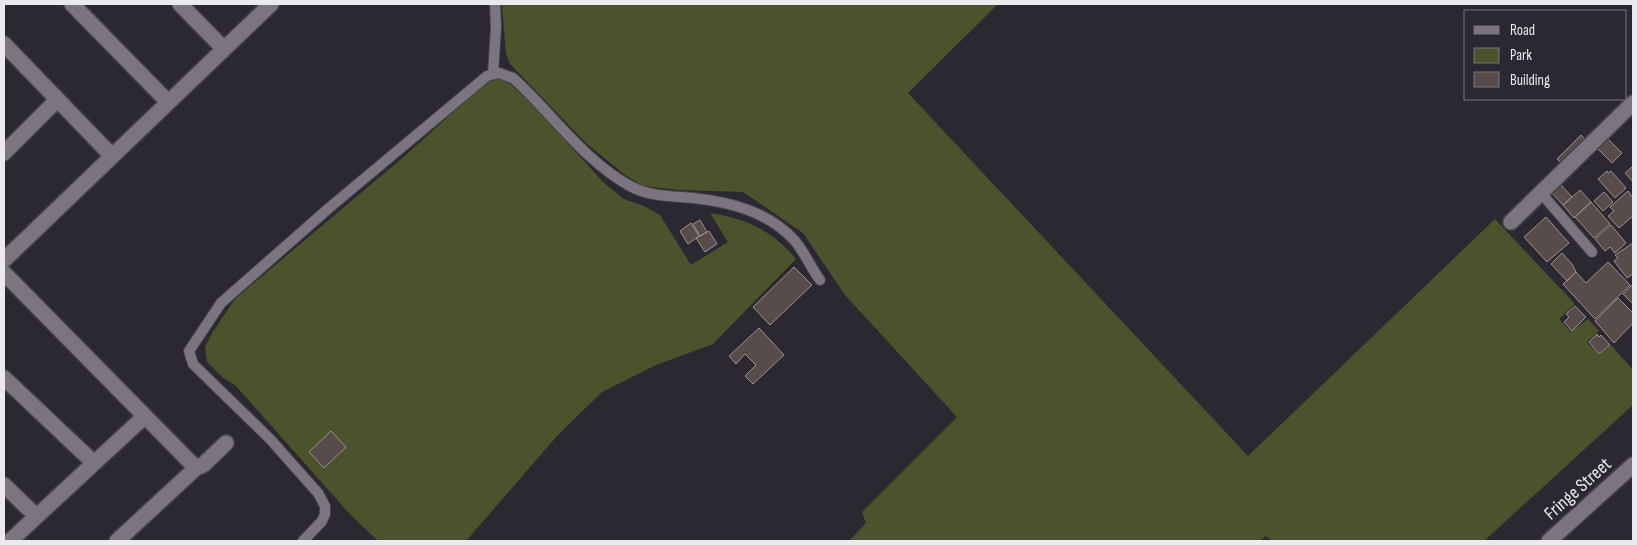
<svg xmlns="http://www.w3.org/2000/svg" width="1637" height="545" font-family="'Sofia Sans Condensed',sans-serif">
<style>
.green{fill:#4c532c}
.building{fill:#574c4a;stroke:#9d908e}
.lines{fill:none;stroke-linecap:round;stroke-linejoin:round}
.service-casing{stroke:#48454c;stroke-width:12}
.minor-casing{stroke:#48454c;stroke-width:18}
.service{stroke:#7a757f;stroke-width:10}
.minor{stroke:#7a757f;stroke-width:15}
.labels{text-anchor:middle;stroke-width:5;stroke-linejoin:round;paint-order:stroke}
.street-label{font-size:19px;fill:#ebe8ee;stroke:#2c2831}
</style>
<rect width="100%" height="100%" fill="#2c2831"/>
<path class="green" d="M502 4H998L908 93 1248 456 1495 219 1575 304 1559 319 1571 332 1588 319 1599 331 1587 342 1599 355 1611 345 1633 370V405L1484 541H1272L1266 536 1260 541H849L866 523 862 512 957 417 845 295 803 233 743 192 680 190 643 186 625 175 586 143 510 64 506 54Z
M498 78 509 83 536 108 604 183 624 199 644 206 660 215 691 265 728 242 710 213C746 218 773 231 796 259L713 344 656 365 602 392 557 436 466 541H378L348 512 235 385 223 378 207 362 205 347 212 333 235 299 406 155 485 83Z"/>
<path class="building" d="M1581 135 1588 143 1562 163 1557 159Z
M1607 138 1622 153 1612 163 1597 148Z
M1633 166V182L1625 173Z
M1607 171 1608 173 1611 171 1626 188 1615 198 1598 179Z
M1561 185 1572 197 1563 205 1552 193Z
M1580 190 1591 202 1574 218 1563 205Z
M1628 191 1633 198V216L1619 228 1608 216 1614 211 1610 207Z
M1604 192 1613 202 1603 211 1594 201Z
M1591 202 1610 224 1594 238 1575 217Z
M1546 217 1569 243 1547 262 1524 237Z
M700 220 707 232 700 236 693 224Z
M691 223 699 236 688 244 680 231Z
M1611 225 1626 243 1615 253 1610 247 1605 251 1595 239Z
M709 231 717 244 705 252 696 238Z
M1633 243V274L1627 278 1614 261 1618 258 1615 255Z
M1562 253 1572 264 1576 272 1567 281 1551 264Z
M1608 262 1630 285 1595 319 1563 284 1576 272 1586 283Z
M794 267 812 285 770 325 753 307Z
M1632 285 1633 286V304L1623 294Z
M1618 298 1633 313V323L1614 343 1595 321Z
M1575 306 1586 317 1572 331 1564 322 1569 317 1566 314Z
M759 328 784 355 753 384 745 376 756 365 745 354 736 364 729 356Z
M1597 334 1599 337 1601 335 1610 345 1599 354 1589 342Z
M331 431 346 447 324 468 309 452Z"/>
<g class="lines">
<g class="service-casing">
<path id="service" d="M493 74 496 27 495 4
M1541 193 1592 252
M303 541 322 521 325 514V506L318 493 270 439 193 364 189 351 221 303 329 208 487 76 499 73 513 78C552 113 583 160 630 186 650 197 671 196 693 198 731 202 769 212 795 241 805 253 811 268 820 280"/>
</g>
<g class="minor-casing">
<path id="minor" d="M72 4 168 102
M180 4 224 49
M4 44 112 156
M4 153 57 100
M1511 222 1633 103
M4 260 271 4
M4 273 196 468
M4 378 94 463
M4 485 36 516
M10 541 145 416
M117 541 196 468 203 465 226 443
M1549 541 1633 465"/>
</g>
<use href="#service" class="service"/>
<use href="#minor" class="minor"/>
</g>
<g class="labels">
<g class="street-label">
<text transform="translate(1577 488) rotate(-42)" y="7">Fringe Street</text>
</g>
</g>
<rect width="1637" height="545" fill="none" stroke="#ebe8ee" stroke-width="10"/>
<rect x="1464" y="10" width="162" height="90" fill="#2c2831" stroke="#78757d"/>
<rect x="1474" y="26" width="25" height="8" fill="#7a757f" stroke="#78757d"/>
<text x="1510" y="35" font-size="15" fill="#ebe8ee">Road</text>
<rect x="1474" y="48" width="25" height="15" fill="#4c532c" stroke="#78757d"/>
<text x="1510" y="60" font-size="15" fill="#ebe8ee">Park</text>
<rect x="1474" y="72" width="25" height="15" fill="#574c4a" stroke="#78757d"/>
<text x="1510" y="85" font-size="15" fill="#ebe8ee">Building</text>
</svg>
